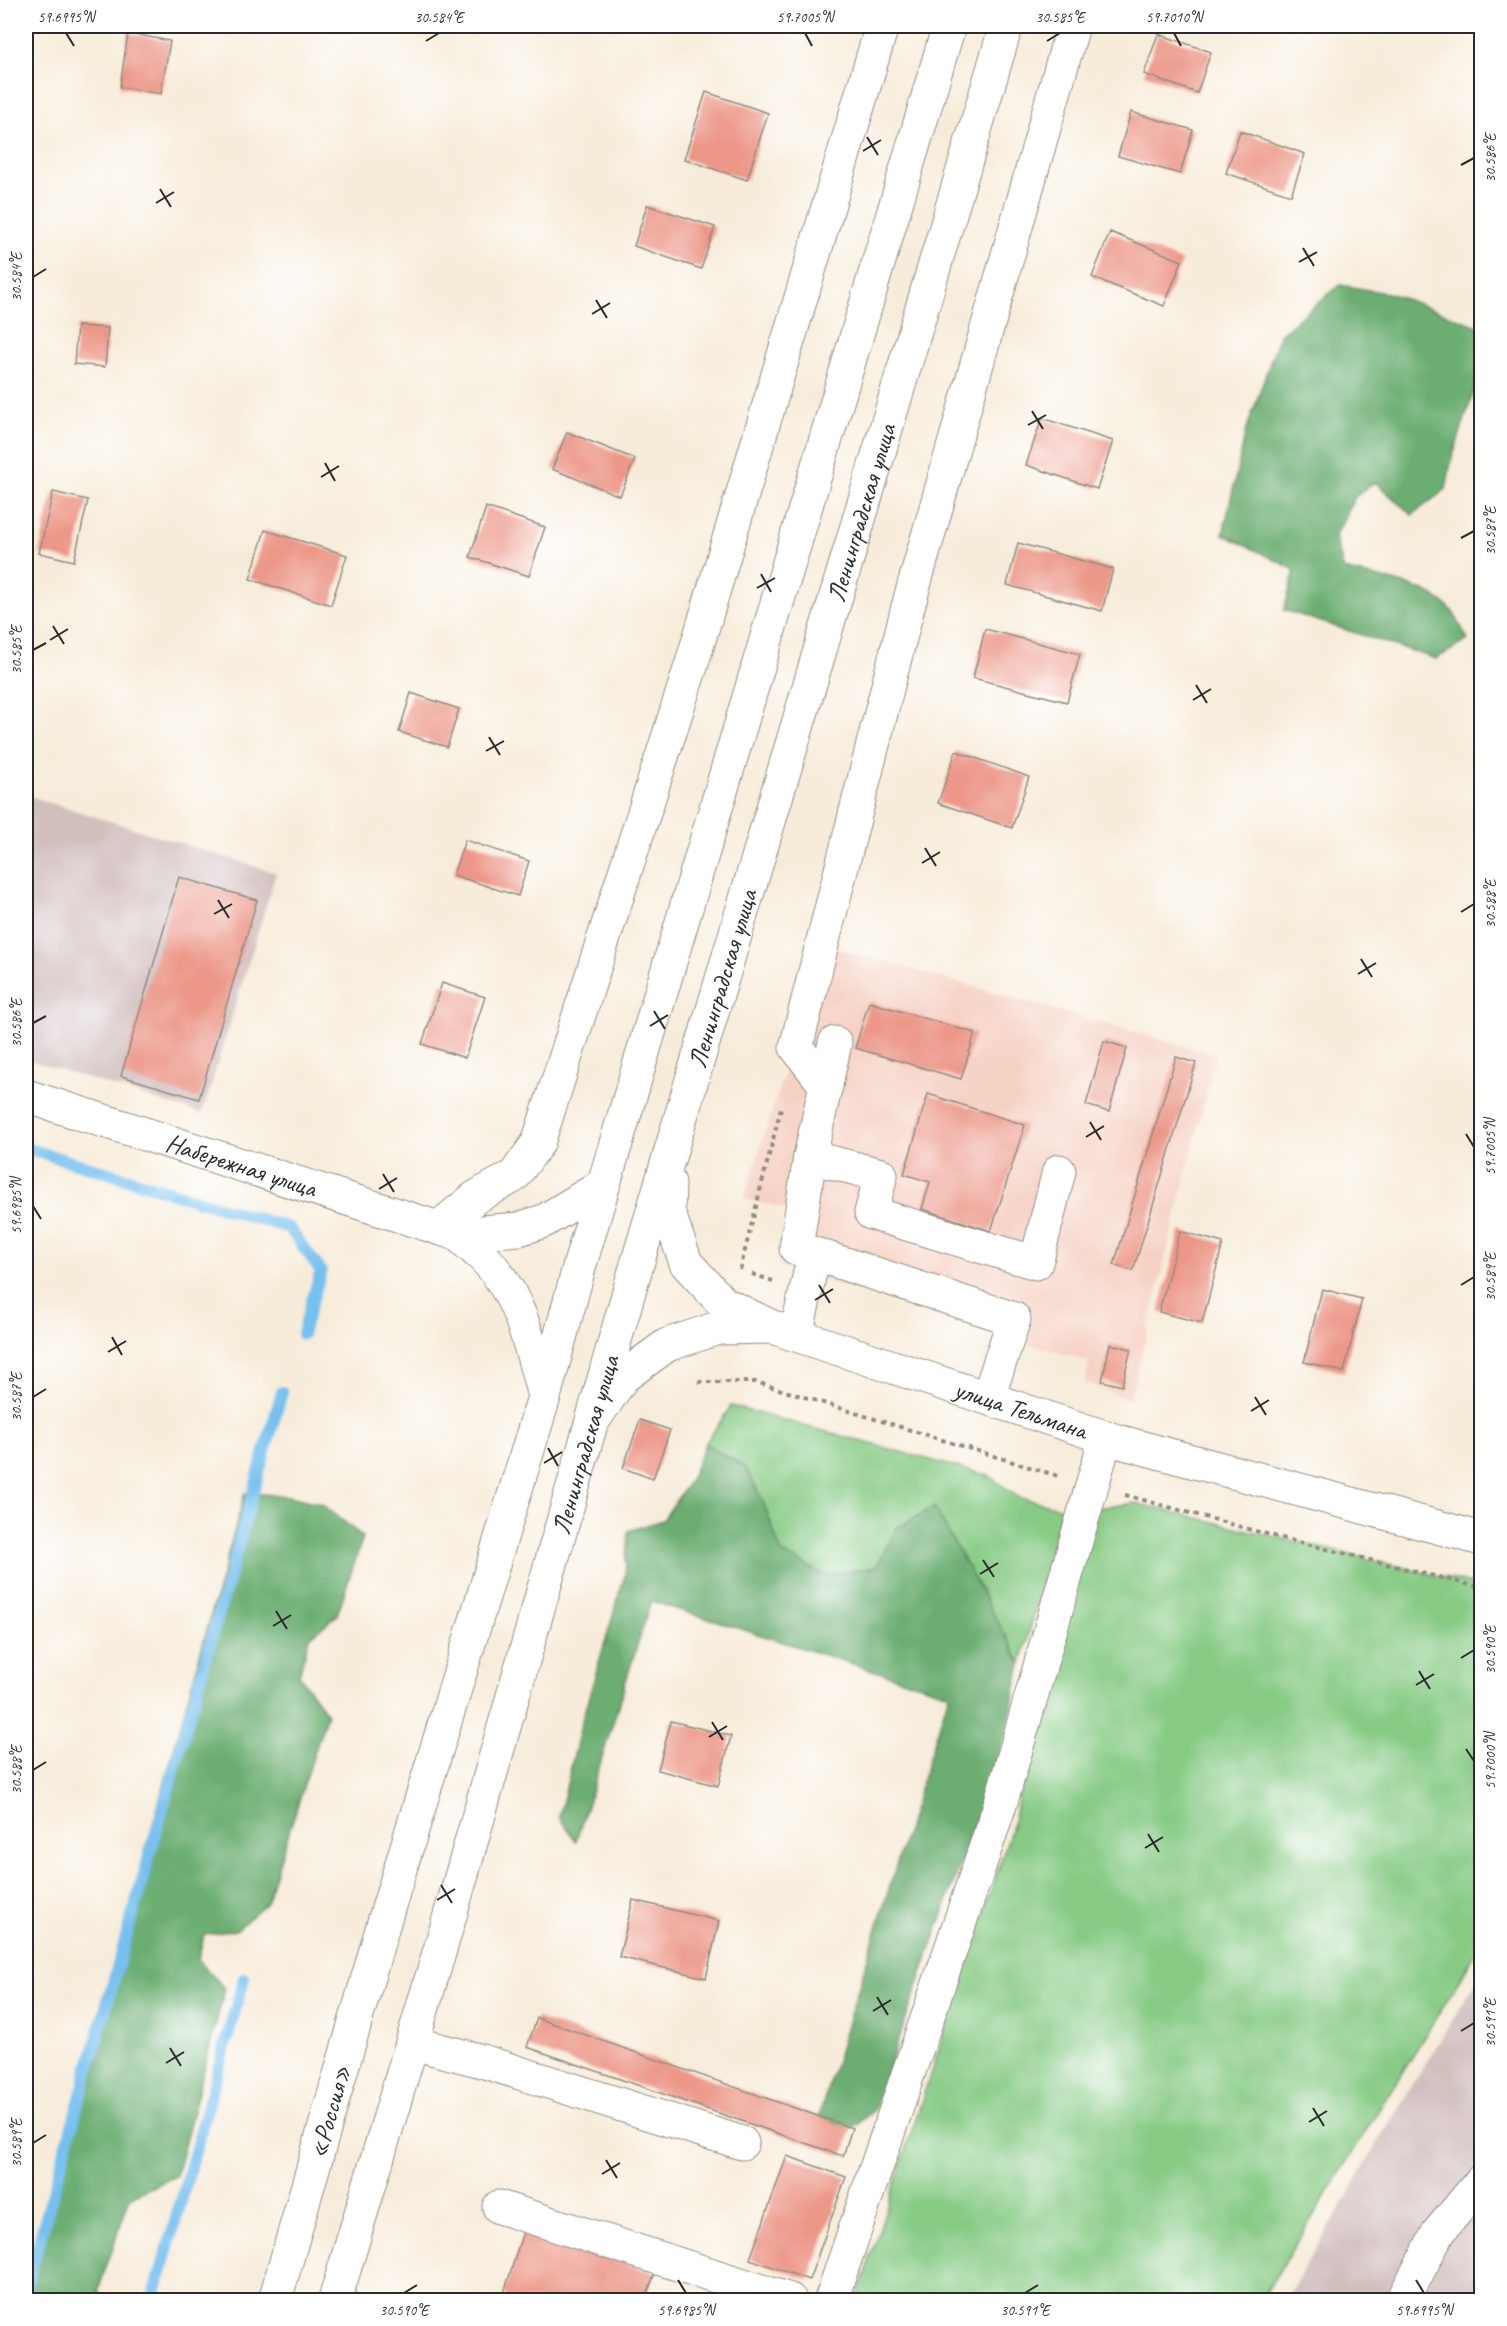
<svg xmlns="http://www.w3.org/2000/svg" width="1507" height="2326" font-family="Caveat,sans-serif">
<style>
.built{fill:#f6d2c4}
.industrial{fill:#d1bfbe}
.green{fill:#86ca84;stroke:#587a58;stroke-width:1.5}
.forest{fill:#6cae72;stroke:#4c6c4e;stroke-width:1.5}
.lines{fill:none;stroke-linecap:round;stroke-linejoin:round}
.stream{stroke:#76c0ef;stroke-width:12}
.building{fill:#ec9788}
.minor-casing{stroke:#918c82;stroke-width:35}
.major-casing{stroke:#918c82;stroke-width:35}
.highway-casing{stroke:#918c82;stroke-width:35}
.path{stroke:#918c82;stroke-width:4;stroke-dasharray:4.5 4.5;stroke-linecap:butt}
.minor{stroke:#fff;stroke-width:33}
.major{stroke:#fff;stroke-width:33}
.highway{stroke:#fff;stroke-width:33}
.ticks{fill:none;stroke:#2b2b2b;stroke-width:2}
.labels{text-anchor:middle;stroke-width:4.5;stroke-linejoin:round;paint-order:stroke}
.street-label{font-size:26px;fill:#2b2b2b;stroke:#fff}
.neatline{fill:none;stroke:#2b2b2b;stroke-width:2}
.ticks-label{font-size:15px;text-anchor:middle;fill:#2b2b2b}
</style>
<rect width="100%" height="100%" fill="#fff"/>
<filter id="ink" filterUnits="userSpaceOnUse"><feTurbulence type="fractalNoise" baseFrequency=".0167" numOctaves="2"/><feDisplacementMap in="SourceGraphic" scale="12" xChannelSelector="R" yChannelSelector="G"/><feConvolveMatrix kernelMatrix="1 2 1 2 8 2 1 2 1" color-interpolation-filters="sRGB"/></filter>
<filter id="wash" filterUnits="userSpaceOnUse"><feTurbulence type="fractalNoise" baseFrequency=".008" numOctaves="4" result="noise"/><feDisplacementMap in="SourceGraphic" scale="24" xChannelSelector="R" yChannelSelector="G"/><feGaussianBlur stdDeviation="1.35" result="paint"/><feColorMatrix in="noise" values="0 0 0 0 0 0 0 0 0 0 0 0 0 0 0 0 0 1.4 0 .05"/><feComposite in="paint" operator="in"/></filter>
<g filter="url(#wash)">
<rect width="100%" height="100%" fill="#f7ecda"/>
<path class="built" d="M825 945 1216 1055 1130 1400 1085 1382 1089 1362 779 1266 794 1211 744 1199Z"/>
<path class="industrial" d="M26 795 276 873 202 1114 26 1059Z
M1481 1974V2300H1285L1351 2190 1373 2149Z"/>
<path class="green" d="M731 1406 989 1476 1018 1497 1062 1508 1021 1663 934 1507 897 1528 876 1567 823 1575 781 1552 762 1499 745 1467 705 1444Z
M1135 1503 1481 1586V1945L1261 2300H856L1010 1833 1089 1509Z"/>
<path class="forest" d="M1340 285 1392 294 1478 326 1477 381 1451 462 1446 489 1412 515 1375 482 1355 497 1335 537 1344 570C1376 578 1430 584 1452 611 1458 619 1463 631 1468 640L1436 659 1284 610 1295 570 1223 534 1246 431 1280 334Z
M705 1444 745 1467 762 1499 781 1552 823 1575 876 1567 897 1528 934 1507 1021 1663 1006 1734 874 2110 852 2128 819 2116 949 1694 651 1601 576 1841 559 1817 584 1713 625 1575 628 1531 663 1520 690 1480Z
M245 1493 290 1496 322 1504 363 1537 337 1615 309 1638 299 1675 327 1714 266 1903 236 1930 204 1935 198 1960 225 1989 176 2176 130 2197 98 2291 105 2300H26V2281Z"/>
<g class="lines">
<path class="stream" d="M26 1148 289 1228 321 1271 302 1334
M26 2287 282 1392
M153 2300 244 1978"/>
</g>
<g id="blocks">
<path class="building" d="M128 33 170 41 161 94 120 87Z
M1158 34 1211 52 1197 93 1144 74Z
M706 92 768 113 747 180 684 159Z
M1131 112 1193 130 1180 174 1118 156Z
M1240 131 1305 154 1291 195 1226 173Z
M647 205 715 227 701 269 634 246Z
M1110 232 1182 261 1164 306 1092 277Z
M77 326 108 328 105 367 74 364Z
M1042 418 1113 441 1097 489 1026 465Z
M567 432 635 459 620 496 552 469Z
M53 492 88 500 74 561 39 553Z
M486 507 545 527 529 576 470 557Z
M265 530 347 555 331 605 250 579Z
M1018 543 1113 569 1102 611 1007 585Z
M985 629 1080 654 1067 702 973 678Z
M411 693 459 709 447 747 399 732Z
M956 751 1029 777 1012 828 938 803Z
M465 840 529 861 518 896 453 875Z
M179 877 257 900 199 1099 121 1076Z
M442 983 485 997 465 1058 422 1044Z
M869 1002 975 1033 961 1079 855 1048Z
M1104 1041 1127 1048 1109 1112 1086 1105Z
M1176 1057 1196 1063 1133 1271 1114 1265Z
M928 1094 1025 1125 991 1231 922 1209 930 1182 904 1174Z
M1180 1231 1223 1243 1202 1323 1159 1312Z
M1322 1289 1362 1299 1344 1372 1304 1362Z
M1110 1344 1131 1349 1122 1386 1102 1381Z
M640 1420 670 1430 653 1479 623 1468Z
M671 1721 731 1736 718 1786 658 1770Z
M633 1900 719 1921 706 1978 619 1957Z
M537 2018 852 2128 843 2156 527 2047Z
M787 2156 846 2177 809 2280 750 2259Z
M524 2229 655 2273 645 2300H504L506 2294 504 2293Z"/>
</g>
</g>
<g filter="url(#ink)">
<use href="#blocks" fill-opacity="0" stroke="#918c82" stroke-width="1.5"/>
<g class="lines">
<g class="minor-casing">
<g id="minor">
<path d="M835 1043 810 1157 796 1248 1014 1319 988 1398"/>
<path d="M826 1086 796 1047 909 603 1073 26"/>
<path id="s1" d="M26 1096 457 1234 519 1229 544 1221 603 1185"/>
<path d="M810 1157 881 1175 871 1213 1036 1263 1059 1171"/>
<path d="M438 1228 476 1197 514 1176 538 1143 692 663 882 26"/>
<path d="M796 1335 814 1255"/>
<path d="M412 2043 482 2061 742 2143"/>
<path d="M499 2207 790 2300"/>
<path d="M831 2300 1000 1805 1106 1437"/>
<path d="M1403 2300 1438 2233 1482 2180"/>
</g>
</g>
<g class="major-casing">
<g id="major">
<path id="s2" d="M595 1418 623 1377 667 1345 718 1328 772 1327 1117 1441 1482 1539"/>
</g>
</g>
<g class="highway-casing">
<g id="highway">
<path d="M669 1183 668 1211 686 1263 723 1303 772 1327"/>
<path d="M457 1234C466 1242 476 1250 485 1259 520 1295 531 1348 544 1396"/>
<path id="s3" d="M275 2300 384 1922 544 1397 580 1264 949 26"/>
<path id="s4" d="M335 2300 445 1933 632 1281 1006 26"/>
</g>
</g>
<path class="path" d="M740 1270 781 1108
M752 1274 773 1281
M698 1382H756L1058 1476
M1125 1495 1270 1535 1482 1588"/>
<use href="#minor" class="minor"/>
<use href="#major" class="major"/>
<use href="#highway" class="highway"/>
</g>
</g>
<path class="ticks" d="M66 33 74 46M805 33 812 46M1174 33 1181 46M426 41 439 33M1047 41 1060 33M867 137 878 155M863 151 881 140M1461 165 1474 158M160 189 171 207M156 203 174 192M1303 248 1314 266M1299 262 1317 252M33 277 46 269M596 300 607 318M592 314 610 303M1032 411 1043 429M1028 425 1046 415M325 463 335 481M321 477 339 466M1461 538 1474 531M761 574 771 592M757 588 775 578M53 626 64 644M50 640 68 629M33 650 46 643M1196 685 1207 703M1193 700 1211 689M489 737 500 755M486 751 504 741M925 848 936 866M922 863 940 852M218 900 229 918M1461 912 1474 904M214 914 232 904M1361 959 1372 977M1358 974 1376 963M654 1011 665 1029M33 1023 46 1016M650 1026 668 1015M1090 1122 1101 1140M1466 1134 1474 1147M1086 1137 1104 1126M383 1174 394 1192M379 1189 397 1178M33 1206 41 1219M819 1285 830 1303M1461 1285 1474 1277M815 1300 833 1289M112 1337 122 1355M108 1352 126 1341M33 1397 46 1389M1255 1397 1266 1415M1251 1411 1269 1400M548 1448 558 1466M544 1463 562 1452M983 1560 994 1577M980 1574 998 1563M276 1611 287 1629M273 1626 291 1615M1461 1658 1474 1650M1419 1671 1430 1689M1416 1685 1434 1674M712 1722 723 1740M709 1737 727 1726M1466 1749 1474 1761M33 1770 46 1762M1148 1834 1159 1852M1145 1848 1163 1837M441 1885 452 1903M437 1900 455 1889M877 1997 888 2015M873 2011 891 2000M1461 2031 1474 2023M170 2048 181 2066M166 2063 184 2052M1313 2108 1324 2126M1309 2122 1327 2111M33 2143 46 2135M606 2160 617 2178M602 2174 620 2163M678 2280 686 2293M1416 2280 1424 2293M404 2293 417 2285M1025 2293 1038 2285"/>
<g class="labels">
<g class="street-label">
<text dy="9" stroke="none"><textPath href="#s4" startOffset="1863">Ленинградская улица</textPath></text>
<text dy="9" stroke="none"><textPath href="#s4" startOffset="1377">Ленинградская улица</textPath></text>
<text dy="9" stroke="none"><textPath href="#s1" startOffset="226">Набережная улица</textPath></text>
<text dy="9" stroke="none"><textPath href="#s2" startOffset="474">улица Тельмана</textPath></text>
<text dy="9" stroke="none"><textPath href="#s4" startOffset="891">Ленинградская улица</textPath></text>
<text dy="9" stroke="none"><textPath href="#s3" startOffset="196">«Россия»</textPath></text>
</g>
</g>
<rect width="1507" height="2326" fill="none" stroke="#fff" stroke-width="66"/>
<rect x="33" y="33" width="1441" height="2260" class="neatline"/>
<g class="ticks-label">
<text x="66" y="22">59.6995°N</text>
<text x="439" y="22">30.584°E</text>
<text x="805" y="22">59.7005°N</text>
<text x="1060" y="22">30.585°E</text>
<text x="1174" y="22">59.7010°N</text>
<text transform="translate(1490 158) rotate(-90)" y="5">30.586°E</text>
<text transform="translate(16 277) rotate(-90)" y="5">30.584°E</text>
<text transform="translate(1490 531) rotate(-90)" y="5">30.587°E</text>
<text transform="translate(16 650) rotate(-90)" y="5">30.585°E</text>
<text transform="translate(1490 904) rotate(-90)" y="5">30.588°E</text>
<text transform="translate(16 1023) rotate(-90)" y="5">30.586°E</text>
<text transform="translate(1490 1147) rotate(-90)" y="5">59.7005°N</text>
<text transform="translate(16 1206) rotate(-90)" y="5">59.6985°N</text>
<text transform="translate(1490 1277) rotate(-90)" y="5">30.589°E</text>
<text transform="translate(16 1397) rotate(-90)" y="5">30.587°E</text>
<text transform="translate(1490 1650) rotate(-90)" y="5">30.590°E</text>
<text transform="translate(1490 1761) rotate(-90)" y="5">59.7000°N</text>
<text transform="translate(16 1770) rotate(-90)" y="5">30.588°E</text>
<text transform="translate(1490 2023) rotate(-90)" y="5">30.591°E</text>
<text transform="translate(16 2143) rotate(-90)" y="5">30.589°E</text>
<text x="404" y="2315">30.590°E</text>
<text x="686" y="2315">59.6985°N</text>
<text x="1025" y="2315">30.591°E</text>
<text x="1424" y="2315">59.6995°N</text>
</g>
</svg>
